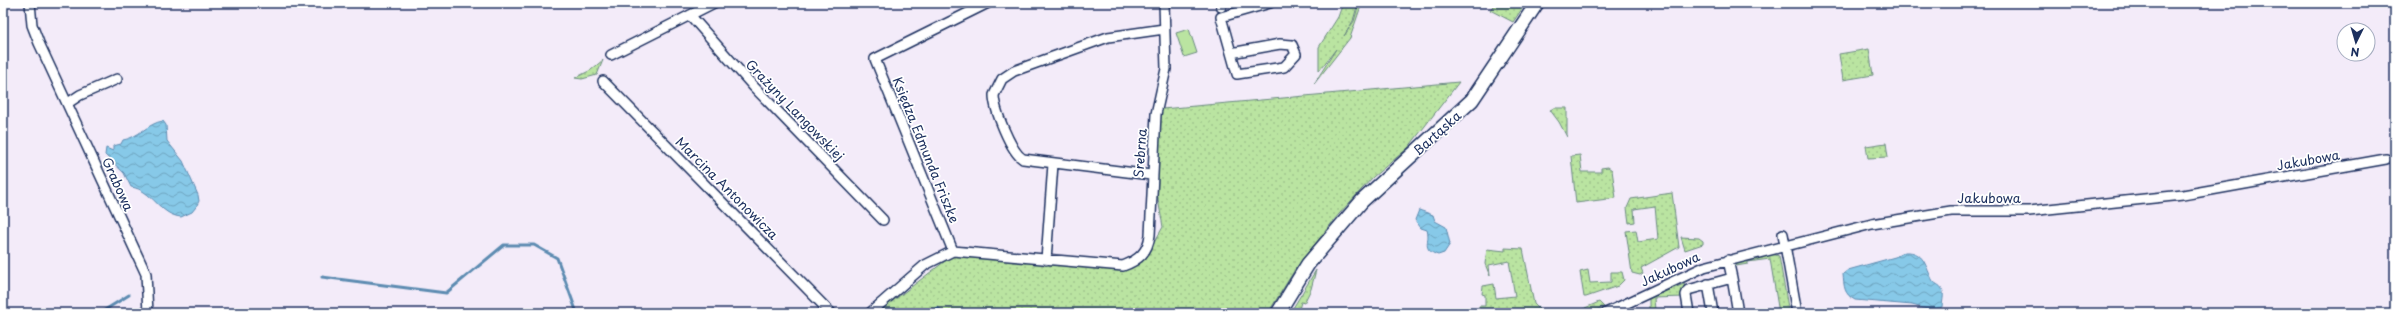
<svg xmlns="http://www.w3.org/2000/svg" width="2398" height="316" font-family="'Playpen Sans',sans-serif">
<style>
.grass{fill:url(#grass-dots);stroke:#6a8a80}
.garden{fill:#bae4a1;stroke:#6a8a80}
.water{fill:url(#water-waves);stroke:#5c8bb1}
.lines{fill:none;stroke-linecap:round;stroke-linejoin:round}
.stream{stroke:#5c8bb1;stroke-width:3}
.street-casing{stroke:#1b2f5e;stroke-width:12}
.secondary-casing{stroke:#1b2f5e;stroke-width:16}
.street{stroke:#fff;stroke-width:9}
.secondary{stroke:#fff;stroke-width:13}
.labels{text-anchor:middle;stroke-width:3.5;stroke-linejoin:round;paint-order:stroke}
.street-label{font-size:13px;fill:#1b2f5e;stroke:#fff}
</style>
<defs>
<pattern id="grass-dots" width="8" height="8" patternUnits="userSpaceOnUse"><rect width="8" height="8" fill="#bae4a1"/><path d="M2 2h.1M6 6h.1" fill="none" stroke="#9fc48d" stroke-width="1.8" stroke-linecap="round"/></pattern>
<pattern id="water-waves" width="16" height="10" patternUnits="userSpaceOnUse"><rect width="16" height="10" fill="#87c9e8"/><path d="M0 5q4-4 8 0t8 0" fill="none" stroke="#6ea4bf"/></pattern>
</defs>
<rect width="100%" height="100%" fill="#f3ebf9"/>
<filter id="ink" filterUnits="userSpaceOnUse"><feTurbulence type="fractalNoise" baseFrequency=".025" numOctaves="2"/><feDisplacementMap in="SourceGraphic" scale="8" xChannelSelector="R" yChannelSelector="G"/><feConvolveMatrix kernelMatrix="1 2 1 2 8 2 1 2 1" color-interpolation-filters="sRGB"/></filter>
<g filter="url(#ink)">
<path class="grass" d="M1343 3H1358L1353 21 1344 36 1354 21 1359 3H1362L1350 38 1314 84 1336 49 1319 71V47L1338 17Z
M1495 3H1526L1513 22 1490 10Z
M1869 49 1873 75 1843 80 1839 54Z
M603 60 597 75 582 79 575 78 591 70Z
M1459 82 1408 148 1373 177 1339 214 1296 268 1268 313H877L953 255 1123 266 1142 260 1147 255 1163 227 1154 176 1159 111 1162 109Z
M1554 108H1567V137L1559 122 1550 110Z
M1886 143 1888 157 1868 158 1866 146Z
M1580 155 1582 172H1601V168L1608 167 1612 170 1616 198 1576 203 1571 156Z
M1672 193 1679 247 1641 268 1643 273 1640 275 1632 273 1626 231 1636 230 1638 242 1658 239 1655 206 1634 209 1635 222 1629 223 1627 208 1631 199Z
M1681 237 1699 238 1703 241V244L1685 250Z
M1505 248 1523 249 1534 304 1539 309 1516 313H1478L1479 306H1485V295L1482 294 1483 286 1494 284 1496 298 1515 296 1509 261 1489 265 1490 276 1485 264 1487 249 1505 251Z
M1772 254 1779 256 1789 313H1779L1770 259 1748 262V264L1736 266V262Z
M1316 270 1311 289 1304 303 1301 302 1298 313H1290Z
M1588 270 1590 283 1611 282V272H1622L1624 280 1618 286 1586 297H1584L1580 272Z
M1684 284 1686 288 1684 297 1654 298 1655 310H1649V298Z
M1599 302 1604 307 1583 313 1585 308Z"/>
<path class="garden" d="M1189 29 1197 53 1184 57 1176 33Z"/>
<path class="water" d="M163 121 166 125 167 141 183 161 198 195 199 201 196 207 192 212 181 217C159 215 153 190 131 187L124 173 105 155 106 148 113 151V146L121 144 123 140C138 138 148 123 163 121Z
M1419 210 1433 215 1435 221 1446 227 1450 244 1444 253 1438 255C1420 249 1431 241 1427 230L1421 228 1415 220Z
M1905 252C1925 251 1925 267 1933 281 1936 285 1942 285 1943 292 1944 296 1942 303 1942 307L1931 310 1912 305 1855 300C1844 294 1844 287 1843 274L1848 270 1895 257Z"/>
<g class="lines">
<path class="stream" d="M322 277 446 293 504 245H534L557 258 577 313
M937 308 944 313
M100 313 129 295"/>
<g class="street-casing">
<path id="street" d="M30 3 32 25 39 43 146 274 148 313
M1221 7 1222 3
M690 15 753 86 883 220
M1231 53 1280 44 1292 45 1296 54 1284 67 1237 74 1221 17 1270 3
M611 55 714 3
M603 81 831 313
M68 103 80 95 117 79
M1151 175 1023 159C1011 152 994 109 994 95L1002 79 1014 71 1108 37 1164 29
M1783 234 1797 313
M953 251 875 59 988 3
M1046 260 1053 164
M1728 260 1732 278
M1708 284 1713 313
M870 313 925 265 953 251 1123 266C1139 260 1148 252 1150 235L1156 114 1166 69 1164 3
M1606 313 1704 267 1872 224 1951 211H2029L2183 195 2386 159
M1689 313 1686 295 1688 290 1732 278 1738 313"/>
</g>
<g class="secondary-casing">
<path id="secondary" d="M1278 313 1308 264 1362 201 1472 100 1537 3"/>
</g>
<use href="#street" class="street"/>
<use href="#secondary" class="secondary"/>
</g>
</g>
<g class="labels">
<g class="street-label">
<text transform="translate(795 110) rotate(46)" y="5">Grażyny Langowskiej</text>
<text transform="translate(1437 133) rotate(-42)" y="5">Bartąska</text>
<text transform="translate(926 150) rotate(68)" y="5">Księdza Edmunda Friszke</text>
<text transform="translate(1140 153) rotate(-86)" y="5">Srebrna</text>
<text transform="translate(2308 160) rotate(-10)" y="5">Jakubowa</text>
<text transform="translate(118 184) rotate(66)" y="5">Grabowa</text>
<text transform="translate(727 188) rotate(45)" y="5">Marcina Antonowicza</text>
<text x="1989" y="203">Jakubowa</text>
<text transform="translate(1670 269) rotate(-25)" y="5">Jakubowa</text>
</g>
</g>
<rect width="2398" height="316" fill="none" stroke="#fff" stroke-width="16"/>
<rect x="8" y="8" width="2382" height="300" fill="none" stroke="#1b2f5e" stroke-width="1.5" filter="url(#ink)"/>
<g transform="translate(2356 42) rotate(185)"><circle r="19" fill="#ffffff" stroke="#a4acbf"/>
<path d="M0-3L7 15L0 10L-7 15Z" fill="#1b2f5e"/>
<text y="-6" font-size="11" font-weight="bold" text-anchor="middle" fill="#1b2f5e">N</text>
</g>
</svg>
